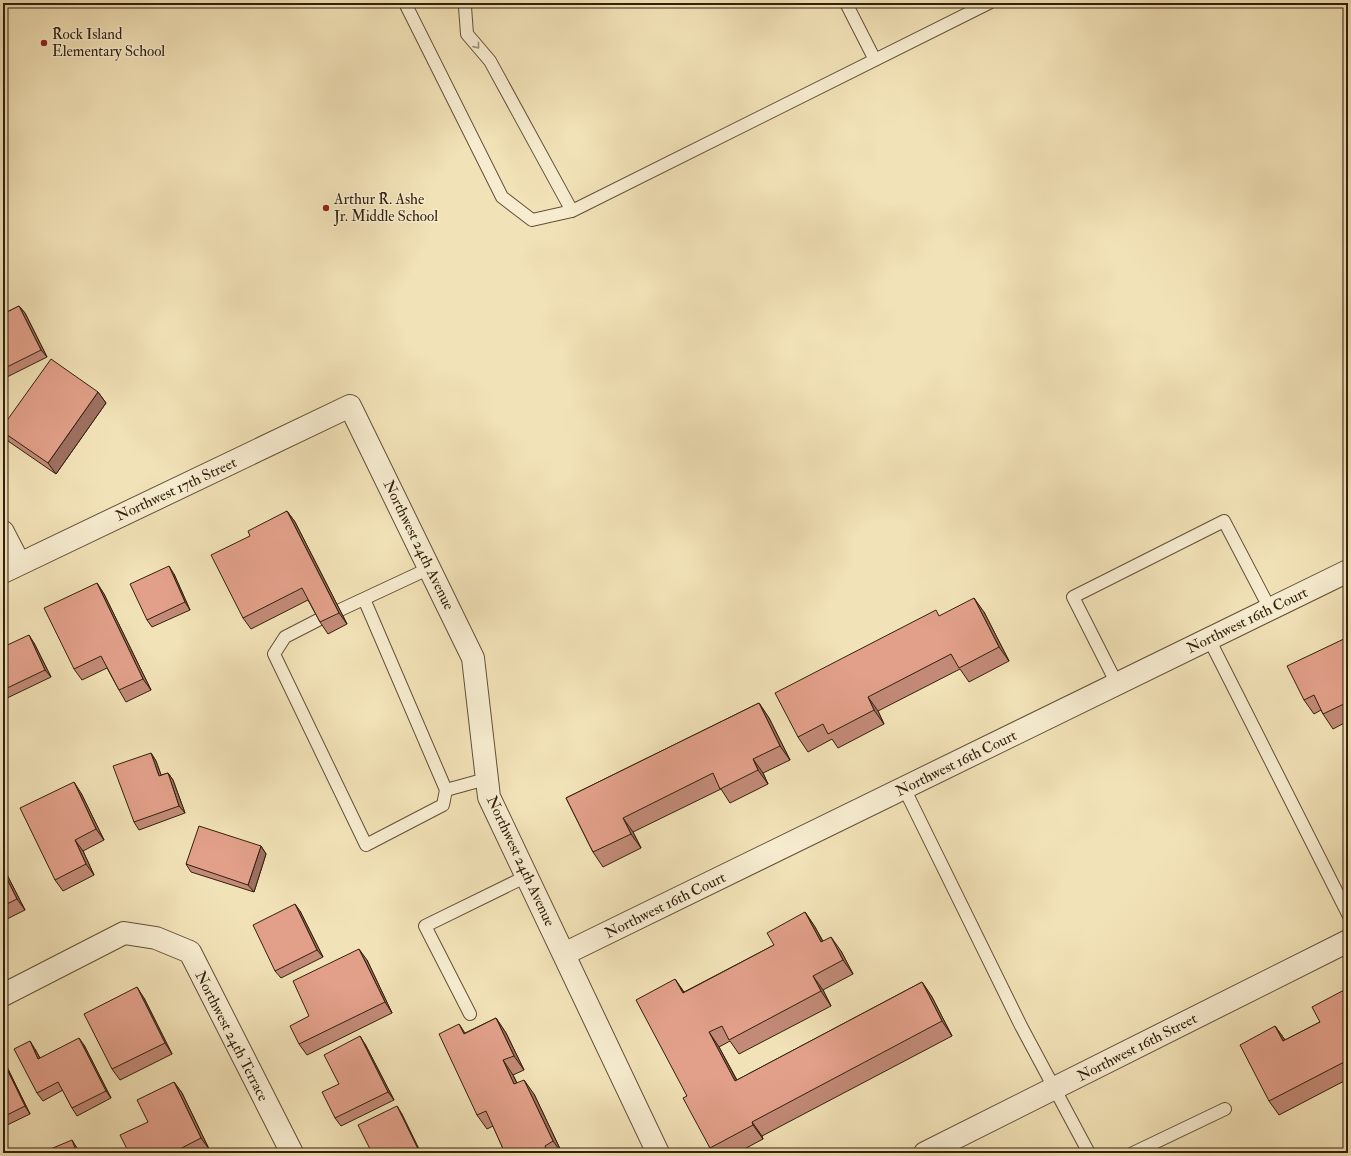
<svg xmlns="http://www.w3.org/2000/svg" width="1351" height="1156" font-family="'IM FELL Double Pica',serif">
<style>
.lines{fill:none;stroke-linecap:round;stroke-linejoin:round}
.lane-casing{stroke:#625037;stroke-width:14}
.street-casing{stroke:#625037;stroke-width:24}
.lane{stroke:#f7ecd0;stroke-width:12}
.street{stroke:#f7ecd0;stroke-width:22}
.wall{fill:#c28a77;stroke:#32200c}
.shaded-wall{fill:#9e7061;stroke:#32200c}
.building{fill:#e2a08a;stroke:#32200c}
.oneway{stroke:#9e9078}
.poi-dot{fill:#8f2418;stroke:#f7ecd0;stroke-width:1.5}
.labels{text-anchor:middle;stroke-width:3;stroke-linejoin:round;paint-order:stroke}
.poi-label{font-size:15px;fill:#32200c;stroke:#f7ecd0;text-anchor:start}
.street-label{font-size:15px;fill:#32200c;stroke:#f7ecd0}
</style>
<rect width="100%" height="100%" fill="#f2e2b7"/>
<filter id="stains"><feTurbulence type="fractalNoise" baseFrequency=".005" numOctaves="4"/><feColorMatrix values="0 0 0 0 .2 0 0 0 0 .09 0 0 0 0 .02 0 0 0 .5 -.17"/></filter>
<radialGradient id="worn" r=".72"><stop offset=".6" stop-color="#630" stop-opacity="0"/><stop offset="1" stop-color="#630" stop-opacity=".3"/></radialGradient>
<g class="lines">
<g class="lane-casing">
<path id="lane" d="M405 3 502 197 532 220 572 211 989 3
M467 3 465 7 467 34 490 61 572 211
M846 3 875 60
M340 610 430 568
M320 619 285 637 274 654 366 845 443 805 446 790 364 599
M1209 639 1348 914
M1117 684 1073 597 1224 521 1270 609
M904 788 1021 1026 1089 1153
M446 790 486 779
M470 1014 425 926 527 876
M1133 1153 1225 1109"/>
</g>
<g class="street-casing">
<path id="street" d="M3 532 19 563
M3 572 350 406 473 658 489 797 658 1153
M564 954 1348 571
M3 995 124 933 156 938 190 952 292 1153
M925 1153 1348 941"/>
</g>
<use href="#lane" class="lane"/>
<use href="#street" class="street"/>
</g>
<path class="wall" d="M3 290 6 297 3 299Z
M19 306 25 313 47 357 3 379V314Z
M98 392 106 403 56 474 8 441 3 434V426Z
M287 511 295 522 347 624 328 634 320 622 308 600 251 629 243 618 250 536Z
M174 574 190 610 152 627 147 620Z
M97 583 104 594 151 690 126 702 119 690 107 668 82 680 74 669Z
M984 612 1009 661 969 682 960 669 878 711 884 724 838 748 832 739 808 752 798 737 940 616Z
M1348 637V721L1333 729 1323 714 1321 710 1314 714 1304 700Z
M34 643 51 677 3 700V647Z
M759 703 769 718 790 760 763 773 768 784 730 803 721 789 633 832 641 848 603 867 593 852 566 798Z
M151 753 156 761 161 775 168 773 173 780 185 813 139 830 134 822Z
M81 793 104 840 83 851 94 875 63 891 55 880Z
M261 846 266 854 254 892 191 872 186 864Z
M3 867 25 910 3 921Z
M300 911 323 957 281 978 275 971Z
M805 912 815 927 823 941 841 951 853 974 823 990 831 1006 739 1054 730 1041 719 1047 737 1080 922 982 932 997 952 1036 762 1136 763 1139 737 1153H714L710 1148 687 1096 675 979 684 992 774 945Z
M367 960 392 1013 307 1055 299 1044 309 1016Z
M1348 988V1079L1279 1115 1269 1101 1275 1026 1285 1040 1320 1022Z
M144 998 172 1054 120 1080 112 1069Z
M496 1018 506 1033 524 1070 513 1075 517 1083 534 1094 562 1153H505L493 1126 487 1129 477 1115 465 1033Z
M365 1044 394 1100 341 1126 335 1118 339 1084Z
M84 1045 111 1098 77 1116 72 1108 63 1090 43 1101 37 1093 35 1049 40 1058Z
M3 1060 5 1063 30 1114 3 1127Z
M174 1082 182 1093 209 1149 202 1153H129L148 1122Z"/>
<path class="shaded-wall" d="M19 306 25 313 47 357 41 350Z
M98 392 106 403 56 474 48 463Z
M287 511 295 522 347 624 339 613Z
M169 566 174 574 190 610 185 602Z
M97 583 104 594 151 690 143 679Z
M974 598 984 612 1009 661 999 647Z
M29 635 34 643 51 677 45 670Z
M868 697 878 711 884 724 874 710Z
M759 703 769 718 790 760 780 746Z
M151 753 156 761 164 783 159 776Z
M753 759 763 773 768 784 758 770Z
M168 773 173 780 185 813 179 806Z
M74 782 81 793 104 840 96 829Z
M623 818 633 832 641 848 631 834Z
M75 840 83 851 94 875 86 864Z
M261 846 266 854 254 892 248 885Z
M3 867 25 910 17 899 3 871Z
M295 904 300 911 323 957 317 950Z
M805 912 815 927 831 957 821 942Z
M831 937 841 951 853 974 843 960Z
M359 949 367 960 392 1013 385 1002Z
M813 976 823 990 831 1006 821 991Z
M675 979 685 994 683 993Z
M922 982 932 997 952 1036 942 1021Z
M137 987 144 998 172 1054 165 1043Z
M496 1018 506 1033 524 1070 514 1056Z
M459 1024 469 1039 464 1034Z
M1275 1026 1285 1040 1283 1041Z
M709 1032 719 1047 745 1096 735 1081Z
M360 1036 365 1044 394 1100 388 1092Z
M79 1038 84 1045 111 1098 106 1091Z
M30 1041 35 1049 44 1066 38 1059Z
M3 1060 5 1063 30 1114 25 1106 3 1061Z
M503 1060 513 1075 524 1098 514 1084Z
M524 1080 534 1094 562 1153 553 1141Z
M174 1082 182 1093 209 1149 201 1138Z
M397 1106 402 1114 421 1153H420Z
M752 1122 762 1136 763 1139 753 1125Z
M72 1140 77 1148 79 1153H77Z"/>
<path class="building" d="M19 306 41 350 3 369V314Z
M51 359 98 392 48 463 3 432V426Z
M287 511 339 613 320 622 302 588 243 618 211 555 250 536 248 531Z
M169 566 185 602 147 620 130 584Z
M97 583 143 679 119 690 101 656 74 669 44 608Z
M974 598 999 647 959 668 951 654 868 697 874 710 828 734 823 724 798 737 775 693 936 610 939 616Z
M29 635 45 670 3 690V647Z
M1348 637V702L1323 714 1314 695 1304 700 1287 666Z
M759 703 780 746 753 759 758 770 720 789 713 773 623 818 631 834 593 852 566 798Z
M151 753 159 776 168 773 179 806 134 822 113 766Z
M74 782 96 829 75 840 86 864 55 880 20 808Z
M199 826 261 846 248 885 186 864Z
M3 871 17 899 3 906Z
M295 904 317 950 275 971 253 925Z
M805 912 821 942 831 937 843 960 813 976 821 991 729 1040 722 1026 709 1032 735 1081 922 982 942 1021 752 1122 753 1125 710 1148 683 1098 687 1096 636 1000 675 979 683 993 774 945 767 933Z
M359 949 385 1002 299 1044 290 1026 309 1016 293 981Z
M137 987 165 1043 112 1069 84 1014Z
M1348 988V1060L1269 1101 1240 1045 1275 1026 1283 1041 1320 1022 1312 1007Z
M496 1018 514 1056 503 1060 514 1084 524 1080 553 1141 545 1146 548 1153H505L486 1111 477 1115 439 1034 459 1024 464 1034Z
M360 1036 388 1092 335 1118 322 1092 339 1084 324 1055Z
M79 1038 106 1091 72 1108 58 1082 37 1093 14 1049 30 1041 38 1059Z
M3 1061 25 1106 3 1117Z
M174 1082 201 1138 172 1153H129L120 1135 148 1122 137 1100Z
M397 1106 420 1153H372L358 1125Z
M72 1140 77 1153H41Z
M211 1149 214 1153H203Z"/>
<defs><path id="oneway-chevron" d="M-2-3.5L2.5 0L-2 3.5" fill="none" stroke-width="1.6" stroke-linecap="round" stroke-linejoin="round"/></defs>
<use class="oneway" href="#oneway-chevron" transform="translate(477 46) rotate(51)"/>
<g class="poi-dot">
<circle cx="44" cy="43" r="4"/>
<circle cx="326" cy="208" r="4"/>
</g>
<g class="labels">
<g class="poi-label">
<text x="52" y="39">Rock Island<tspan x="52" dy="17">Elementary School</tspan></text>
<text x="334" y="204">Arthur R. Ashe<tspan x="334" dy="17">Jr. Middle School</tspan></text>
</g>
<g class="street-label">
<text transform="translate(176 489) rotate(-25)" y="5">Northwest 17th Street</text>
<text transform="translate(419 545) rotate(64)" y="5">Northwest 24th Avenue</text>
<text transform="translate(1247 620) rotate(-26)" y="5">Northwest 16th Court</text>
<text transform="translate(956 763) rotate(-26)" y="5">Northwest 16th Court</text>
<text transform="translate(521 861) rotate(65)" y="5">Northwest 24th Avenue</text>
<text transform="translate(665 905) rotate(-26)" y="5">Northwest 16th Court</text>
<text transform="translate(232 1036) rotate(63)" y="5">Northwest 24th Terrace</text>
<text transform="translate(1137 1047) rotate(-27)" y="5">Northwest 16th Street</text>
</g>
</g>
<rect width="1351" height="1156" fill="none" stroke="#f2e2b7" stroke-width="16"/>
<rect x="4" y="4" width="1343" height="1148" fill="none" stroke="#32200c" stroke-width="2"/>
<rect x="8" y="8" width="1335" height="1140" fill="none" stroke="#32200c"/>
<rect width="100%" height="100%" filter="url(#stains)"/>
<rect width="100%" height="100%" fill="url(#worn)"/>
</svg>
